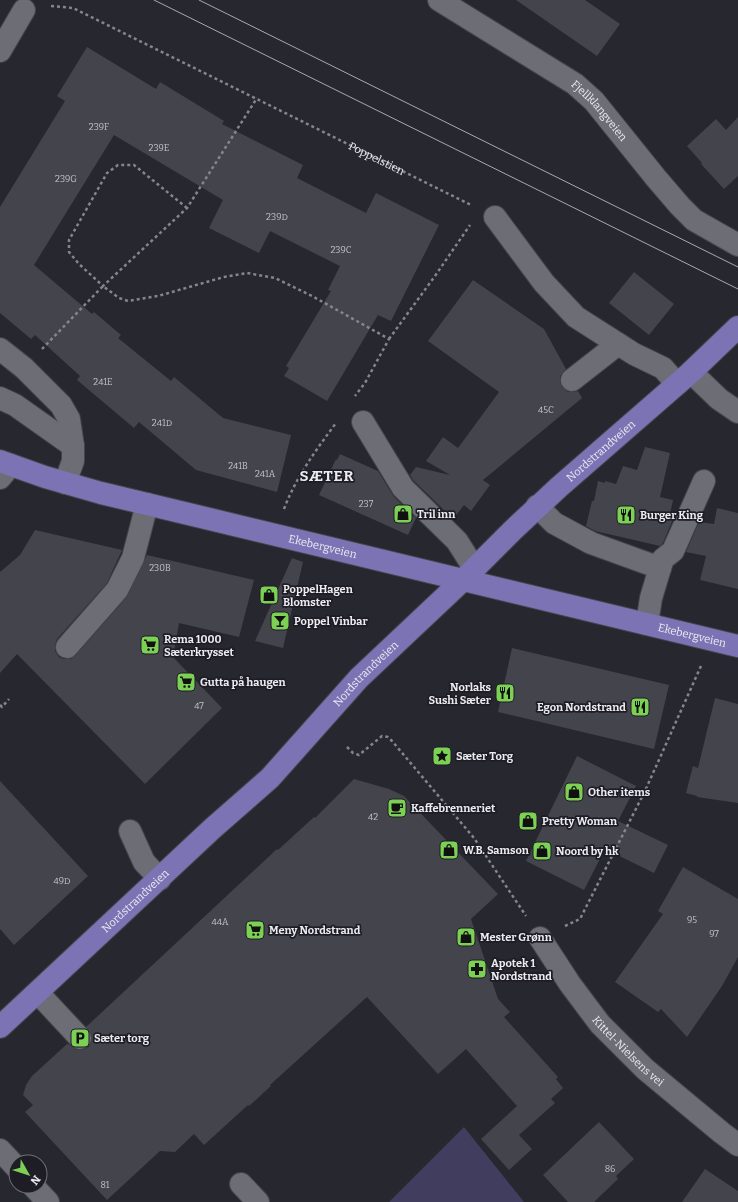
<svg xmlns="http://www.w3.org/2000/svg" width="738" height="1202" font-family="Bitter,serif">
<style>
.green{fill:#403d5f}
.building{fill:#44444c}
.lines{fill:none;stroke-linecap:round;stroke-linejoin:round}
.minor-casing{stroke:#45454b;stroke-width:24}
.major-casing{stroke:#45454b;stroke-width:24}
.path{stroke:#85858b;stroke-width:2.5;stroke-dasharray:3 3;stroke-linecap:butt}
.minor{stroke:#6d6d76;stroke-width:22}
.major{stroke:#7b73b4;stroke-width:22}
.tram{stroke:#a8a8ae;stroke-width:1}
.labels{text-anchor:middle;stroke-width:3.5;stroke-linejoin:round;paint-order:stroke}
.number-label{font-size:9px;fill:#c1c1c7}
.street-label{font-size:11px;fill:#ebebf0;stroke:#1e1d25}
.poi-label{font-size:11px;font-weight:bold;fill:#ebebf0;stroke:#1e1d25;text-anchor:start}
.district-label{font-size:15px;font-weight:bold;letter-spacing:1px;fill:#ebebf0;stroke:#1e1d25}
</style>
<rect width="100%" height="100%" fill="#27272f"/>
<path class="green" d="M464 1127 524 1202H389Z"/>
<path class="building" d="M516 0H585L620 24 597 56Z
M87 47 156 89 160 82 224 121 222 124 303 165 297 178 366 213 376 193 439 225 391 321 378 315 327 401 284 376 289 368 286 366 331 291 328 290 340 266 270 231 259 253 209 228 223 200 114 135 34 265 92 314 94 312 121 335 118 338 171 381 174 377 223 418 291 435 277 492 196 470 139 422 134 428 77 380 80 376 35 335 31 339 0 313V207L65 101 57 96Z
M738 117V176L724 189 701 164 702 163 687 146 716 119 726 130Z
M634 272 674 304 649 335 609 303Z
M473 280 544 329 566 369 560 376V381L562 387 568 392H573L578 391 582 398 483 480 490 485 471 511 464 505 454 518 446 512 413 480 410 475 416 467 450 475 426 461 443 437 458 448 499 392 428 341Z
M645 447 670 453 660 497 673 500 669 519H673L663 543 660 546 595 531 586 526 592 501H594L598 481 605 483V481L616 484 623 466 637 470Z
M340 454 378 471 394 497 416 518 408 535 319 495 336 459 337 460Z
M717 508 738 513V589L700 580 706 556 686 552 699 522 714 524Z
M35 530 122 550 107 583 57 639 55 645V651L59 657 64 659H71L76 655 126 598 147 555 254 580 239 637 179 623 173 657 222 708 145 784 17 654 0 673V572L20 555Z
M292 558 303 562 283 648 255 641Z
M512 648 669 685 654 749 498 712Z
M715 698 738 704V803L697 797V796L686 793 693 766 698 768Z
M577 756 636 786 618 821 668 845 654 873 605 849 584 890 526 861Z
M354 779 389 789 404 796 498 894 471 919 498 999 510 1012 504 1017 558 1077 556 1079 563 1088 551 1099 555 1103 519 1135 532 1149 509 1170 481 1139 517 1106 466 1049 438 1074 367 997 270 1085 271 1086 249 1106 248 1105 204 1145 194 1134 175 1152 160 1151 107 1200 25 1112 33 1105 23 1095 26 1085 32 1076 67 1044H68L77 1050H83L89 1047 92 1041V1036L86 1027 277 849 278 850 314 817 315 818Z
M0 781 88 876 14 945 0 929Z
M683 867 738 899V957L722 986 687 1037 661 1009 658 1012 615 982 663 914 658 911Z
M599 1122 634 1159 616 1176 618 1179 594 1202H568L543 1175Z
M705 1169 738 1191V1202H682Z"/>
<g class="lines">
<g class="minor-casing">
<g id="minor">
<path id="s2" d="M439 0 575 84 594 101 656 178 680 206 694 220 738 245"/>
<path d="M0 51 24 10"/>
<path d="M495 217 544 283 576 317 634 354 663 368 677 384"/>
<path d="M0 349 24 368 61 405 69 419 73 446V461L65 483"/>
<path d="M691 372 719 399 738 412"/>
<path d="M572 380 618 344"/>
<path d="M0 398 15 405 73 446"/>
<path d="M363 422 403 488 457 541 474 568"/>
<path d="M0 478 11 465"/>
<path d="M537 506 554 523 591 543 660 568"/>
<path d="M647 624 651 598 660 568 663 559 673 551 704 481"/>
<path d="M67 647 117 590 133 558 147 504"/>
<path d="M130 831 144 862 160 879"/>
<path id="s3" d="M540 938 570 984 600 1024 645 1069 722 1133 738 1145"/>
<path d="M38 993 80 1038"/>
<path d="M0 1150 16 1167"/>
<path d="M241 1184 258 1202"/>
<path d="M33 1186 48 1202"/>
</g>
</g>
<g class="major-casing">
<g id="major">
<path id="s4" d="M0 461 45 477 101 493 738 646"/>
<path id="s5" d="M0 1027 213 828 270 778 359 678 463 580 513 530 559 487 691 372 738 327"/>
</g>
</g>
<g class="path">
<path id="s1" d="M51 6 73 8 471 205"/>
<path d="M187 208 134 165H118L107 173 69 240V252L79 264 103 286 187 208 257 98"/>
<path d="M389 339 435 276 470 225"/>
<path d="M42 349 103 286 119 298 128 301 158 296 224 277 247 273 275 278 312 296 389 339 365 383 355 396"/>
<path d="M284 509C296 477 316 450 336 423"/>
<path d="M0 705 2 707 9 699"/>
<path d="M347 747 353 753 359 755 382 736 388 737 392 741 474 838 526 916"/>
<path d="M565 926 580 919 645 791 701 666"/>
</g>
<use href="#minor" class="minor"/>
<use href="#major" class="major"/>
<path class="tram" d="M154 0 738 289
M199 0 738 267"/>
</g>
<defs>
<g id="shop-square" transform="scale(1)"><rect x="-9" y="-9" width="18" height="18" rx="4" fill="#7cd155" stroke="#1e1d25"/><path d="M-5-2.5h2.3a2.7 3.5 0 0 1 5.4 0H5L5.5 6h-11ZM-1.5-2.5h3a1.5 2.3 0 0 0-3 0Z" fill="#111"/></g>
<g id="restaurant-square" transform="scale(1)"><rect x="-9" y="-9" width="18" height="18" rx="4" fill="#7cd155" stroke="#1e1d25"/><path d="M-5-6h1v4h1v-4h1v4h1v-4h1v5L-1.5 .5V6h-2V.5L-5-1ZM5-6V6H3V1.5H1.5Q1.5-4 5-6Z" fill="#111"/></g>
<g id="bar-square" transform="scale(1)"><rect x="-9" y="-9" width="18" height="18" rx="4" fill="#7cd155" stroke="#1e1d25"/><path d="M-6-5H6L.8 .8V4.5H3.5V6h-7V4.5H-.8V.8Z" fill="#111"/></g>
<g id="supermarket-square" transform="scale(1)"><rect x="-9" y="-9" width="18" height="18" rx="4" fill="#7cd155" stroke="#1e1d25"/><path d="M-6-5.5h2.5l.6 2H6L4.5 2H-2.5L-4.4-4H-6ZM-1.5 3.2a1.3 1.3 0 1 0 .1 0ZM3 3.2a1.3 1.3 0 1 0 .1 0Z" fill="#111"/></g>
<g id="sight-square" transform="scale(1)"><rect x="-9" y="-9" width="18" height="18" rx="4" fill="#7cd155" stroke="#1e1d25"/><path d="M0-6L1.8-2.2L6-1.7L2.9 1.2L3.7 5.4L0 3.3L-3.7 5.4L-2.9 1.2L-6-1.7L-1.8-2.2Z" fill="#111"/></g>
<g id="cafe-square" transform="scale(1)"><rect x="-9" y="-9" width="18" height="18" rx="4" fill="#7cd155" stroke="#1e1d25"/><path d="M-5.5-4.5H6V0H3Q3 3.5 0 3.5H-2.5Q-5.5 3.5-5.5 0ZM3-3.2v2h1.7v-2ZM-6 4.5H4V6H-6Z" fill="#111"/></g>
<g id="pharmacy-square" transform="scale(1)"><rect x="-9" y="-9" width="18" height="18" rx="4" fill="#7cd155" stroke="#1e1d25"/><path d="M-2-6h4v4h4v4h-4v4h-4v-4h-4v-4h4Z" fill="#111"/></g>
<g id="parking-square" transform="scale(1)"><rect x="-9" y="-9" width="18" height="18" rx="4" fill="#7cd155" stroke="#1e1d25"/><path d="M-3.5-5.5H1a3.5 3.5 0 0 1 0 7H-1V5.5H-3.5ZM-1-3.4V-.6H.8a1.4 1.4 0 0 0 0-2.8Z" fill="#111"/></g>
</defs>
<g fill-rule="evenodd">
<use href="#shop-square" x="403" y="514"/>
<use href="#restaurant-square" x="626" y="515"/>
<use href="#shop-square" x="269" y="595"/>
<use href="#bar-square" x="280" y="621"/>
<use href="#supermarket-square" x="150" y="645"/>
<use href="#supermarket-square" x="186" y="682"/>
<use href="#restaurant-square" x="505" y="693"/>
<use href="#restaurant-square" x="640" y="707"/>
<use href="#sight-square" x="442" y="756"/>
<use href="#shop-square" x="574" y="792"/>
<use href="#cafe-square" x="397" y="808"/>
<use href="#shop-square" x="528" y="821"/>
<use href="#shop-square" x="449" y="850"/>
<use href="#shop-square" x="542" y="851"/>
<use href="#supermarket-square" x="255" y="930"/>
<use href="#shop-square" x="466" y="937"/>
<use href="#pharmacy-square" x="477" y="969"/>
<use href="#parking-square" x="80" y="1038"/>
</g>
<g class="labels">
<g class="number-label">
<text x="99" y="130">239F</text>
<text x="159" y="151">239E</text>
<text x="66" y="182">239G</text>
<text x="277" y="220">239D</text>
<text x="341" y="253">239C</text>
<text x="103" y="385">241E</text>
<text x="546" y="413">45C</text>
<text x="162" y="426">241D</text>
<text x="238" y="469">241B</text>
<text x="265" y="477">241A</text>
<text x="366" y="507">237</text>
<text x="160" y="571">230B</text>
<text x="199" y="709">47</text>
<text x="373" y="820">42</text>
<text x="62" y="884">49D</text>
<text x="692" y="923">95</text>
<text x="220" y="925">44A</text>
<text x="714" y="937">97</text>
<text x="610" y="1172">86</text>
<text x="105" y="1188">81</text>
</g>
<g class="street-label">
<text dy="4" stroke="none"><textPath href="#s2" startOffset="196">Fjellklangveien</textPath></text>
<text dy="4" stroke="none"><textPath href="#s1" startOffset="361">Poppelstien</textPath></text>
<text dy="4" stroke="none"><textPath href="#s5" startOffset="833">Nordstrandveien</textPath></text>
<text dy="4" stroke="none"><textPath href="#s4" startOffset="334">Ekebergveien</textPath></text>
<text dy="4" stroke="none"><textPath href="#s4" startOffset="714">Ekebergveien</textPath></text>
<text dy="4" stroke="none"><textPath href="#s5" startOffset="509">Nordstrandveien</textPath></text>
<text dy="4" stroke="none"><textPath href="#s5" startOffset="185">Nordstrandveien</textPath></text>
<text dy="4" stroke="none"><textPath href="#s3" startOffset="144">Kittel-Nielsens vei</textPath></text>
</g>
<g class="poi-label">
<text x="417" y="518">Tril inn</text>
<text x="640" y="519">Burger King</text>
<text x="283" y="593">PoppelHagen<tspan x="283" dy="13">Blomster</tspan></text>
<text x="294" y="625">Poppel Vinbar</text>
<text x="164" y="643">Rema 1000<tspan x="164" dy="13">Sæterkrysset</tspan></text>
<text x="200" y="686">Gutta på haugen</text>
<text x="491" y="691" text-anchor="end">Norlaks<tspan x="491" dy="13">Sushi Sæter</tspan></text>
<text x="626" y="711" text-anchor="end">Egon Nordstrand</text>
<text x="456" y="760">Sæter Torg</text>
<text x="588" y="796">Other items</text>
<text x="411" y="812">Kaffebrenneriet</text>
<text x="542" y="825">Pretty Woman</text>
<text x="463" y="854">W.B. Samson</text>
<text x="556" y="855">Noord by hk</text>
<text x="269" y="934">Meny Nordstrand</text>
<text x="480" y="941">Mester Grønn</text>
<text x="491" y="967">Apotek 1<tspan x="491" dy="13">Nordstrand</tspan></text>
<text x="94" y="1042">Sæter torg</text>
</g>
<g class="district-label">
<text x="327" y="481">SÆTER</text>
</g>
</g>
<g transform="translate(28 1174) rotate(129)"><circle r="19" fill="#1e1d25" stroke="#706f76"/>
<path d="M0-3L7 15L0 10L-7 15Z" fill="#7cd155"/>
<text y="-6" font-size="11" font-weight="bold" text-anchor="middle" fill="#ebebf0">N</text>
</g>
</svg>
